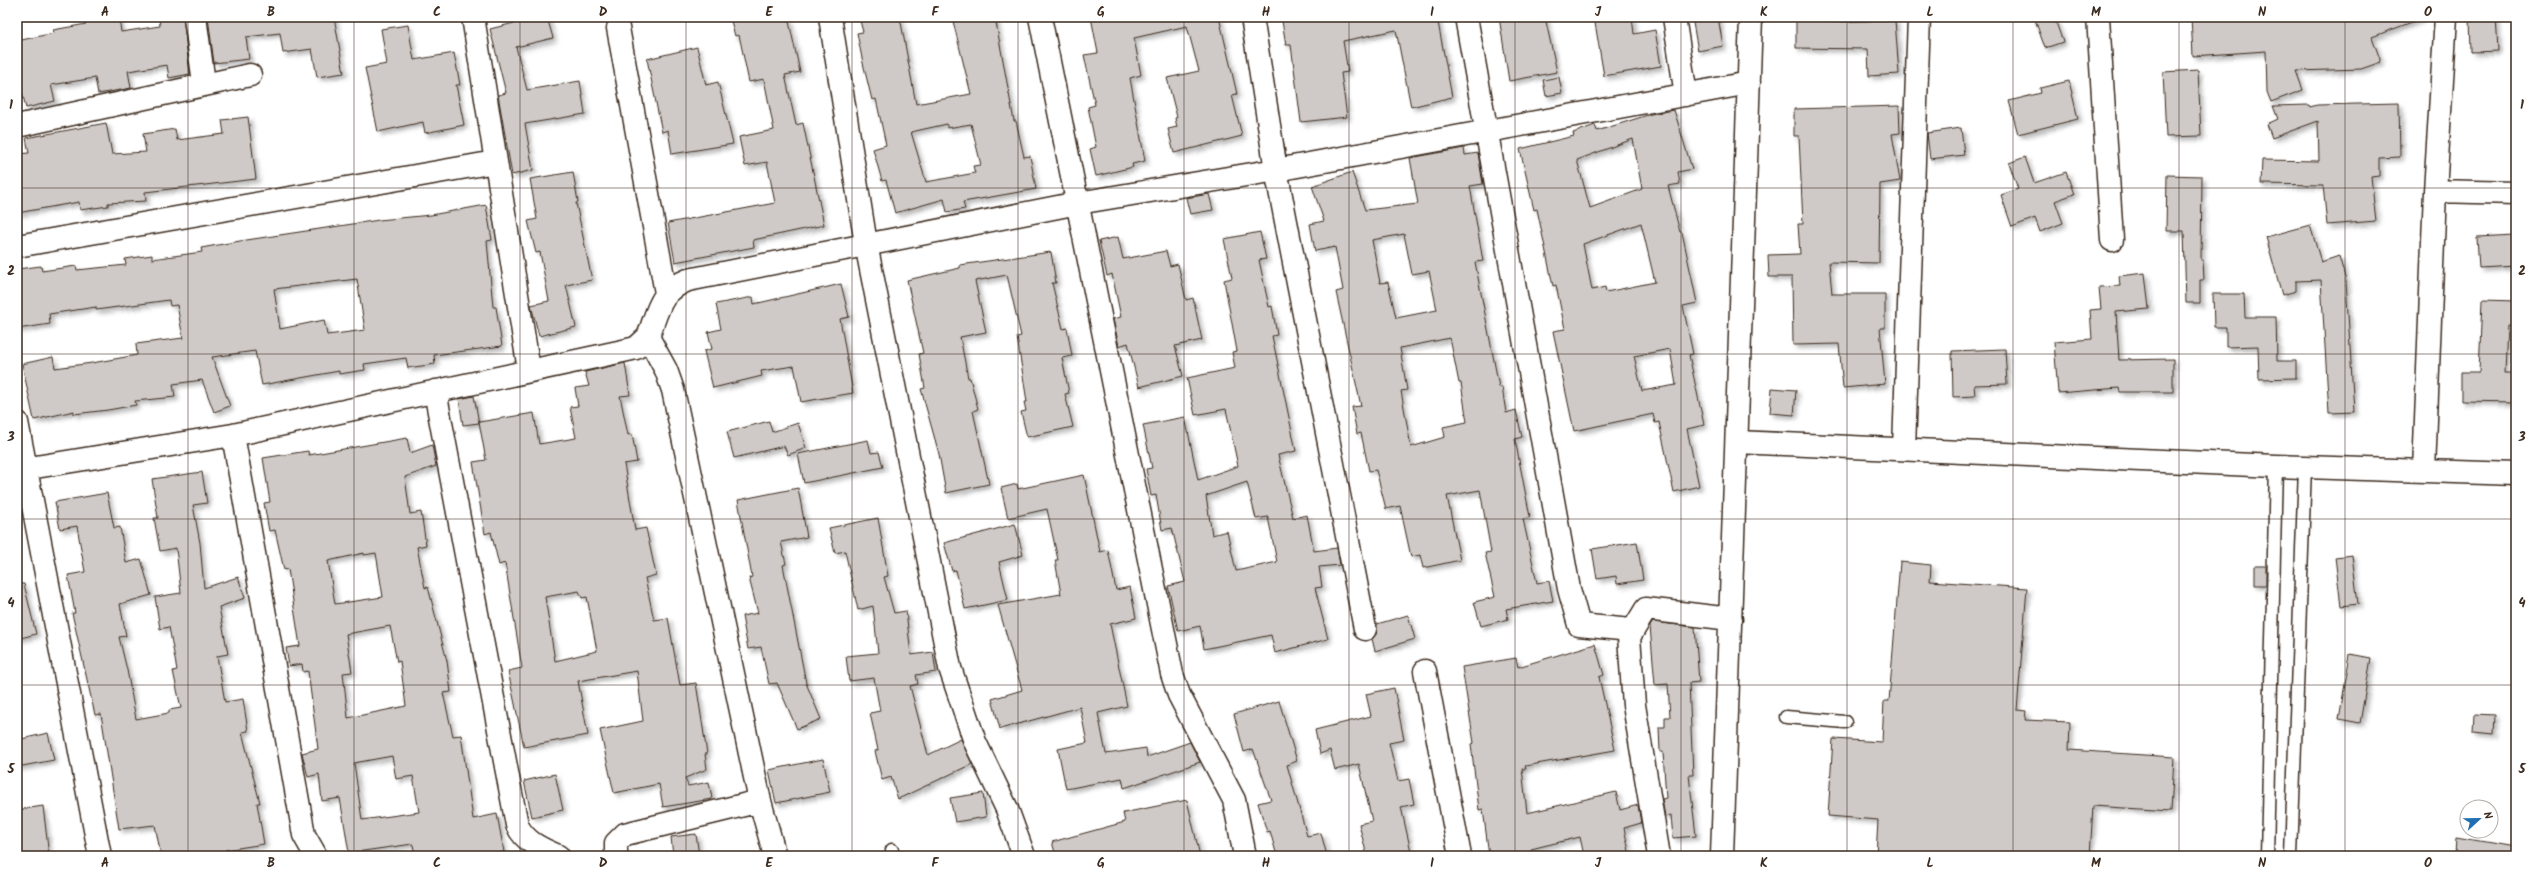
<svg xmlns="http://www.w3.org/2000/svg" width="2533" height="873" font-family="Kalam,sans-serif">
<style>
.building{fill:#cfcac7;stroke:#3b2a1e;fill-rule:evenodd;filter:url(#shadow)}
.lines{fill:none;stroke-linecap:round;stroke-linejoin:round}
.lane-casing{stroke:#3b2a1e;stroke-width:15}
.street-casing{stroke:#3b2a1e;stroke-width:25}
.lane{stroke:#fff;stroke-width:12}
.street{stroke:#fff;stroke-width:22}
.grid{fill:none;stroke:#3b2a1e;stroke-width:1;stroke-opacity:0.55}
.neatline{fill:none;stroke:#3b2a1e;stroke-width:1.5}
.grid-label{font-size:13px;text-anchor:middle;font-weight:bold;fill:#3b2a1e}
</style>
<defs>
<filter id="shadow"><feDropShadow dx="3.5" dy="3.5" stdDeviation="2" flood-color="#0004"/></filter>
</defs>
<rect width="100%" height="100%" fill="#fff"/>
<filter id="ink" filterUnits="userSpaceOnUse"><feTurbulence type="fractalNoise" baseFrequency=".025" numOctaves="2"/><feDisplacementMap in="SourceGraphic" scale="8" xChannelSelector="R" yChannelSelector="G"/><feConvolveMatrix kernelMatrix="1 2 1 2 8 2 1 2 1" color-interpolation-filters="sRGB"/></filter>
<g filter="url(#ink)">
<path class="building" d="M85 17H119L121 32 160 26 159 17H183L190 74 169 78 167 65 128 71 131 88 98 94 95 78 51 85 55 101 26 108 17 72V41L54 33 53 30 86 24Z
M208 17H334L344 73 317 77 312 49 283 53 280 33 246 37 249 59 214 63Z
M538 17H547L553 38 516 47 527 90 580 81 585 114 525 124 533 170 512 175 498 95 506 93 490 29Z
M730 17H788L800 72 785 75 796 125 803 123 824 225 753 240 754 247 675 262 668 223 775 203 767 162 745 166 739 137 774 130 764 79 749 82 739 35 735 36Z
M859 17H900L916 104 971 94 952 17H995L1014 121H1016L1024 157 1030 156 1036 189 963 202 965 209 947 212 944 199 895 213 886 180 882 181 873 149 886 145 876 99 872 100 863 63 857 33 863 32ZM947 124V128L971 124 981 165 973 166 975 173 926 182 911 132Z
M1091 17H1219L1237 94 1232 95 1242 136 1174 153 1168 129 1177 127 1175 118 1177 117 1167 78 1199 71 1187 26 1134 38 1141 75 1130 78 1145 161 1132 164 1133 167 1096 176 1090 149 1096 147 1088 107 1095 105 1084 55 1098 53Z
M1303 17H1437L1452 97 1411 107 1396 30 1343 41 1348 72 1341 73 1347 117 1301 122 1291 45H1286L1282 21Z
M1499 17H1545L1557 72 1509 81Z
M1594 17H1632L1634 34 1655 30 1661 66 1604 76Z
M1692 17H1718L1723 46 1698 51Z
M2034 17H2054L2063 42 2045 48Z
M2191 17H2420V19L2372 37 2381 62 2361 69 2296 71 2303 90 2271 102 2267 92 2266 51 2193 56Z
M2470 17H2496L2498 51 2471 52Z
M1796 20H1831V22L1895 20 1899 74 1869 76 1868 49 1796 48Z
M408 25 414 60 454 53 460 85H456L464 125 425 133 423 122 378 132 365 68 387 64 381 29Z
M697 47 706 85 718 82 733 144 672 154 668 130 662 132 647 59Z
M2198 70 2201 136 2166 137 2163 72Z
M1559 77 1562 93 1546 96 1543 80Z
M2069 81 2078 119 2018 134 2009 101 2041 93 2040 88Z
M2399 103 2400 157 2379 158V176L2371 177 2376 221 2327 225 2323 185 2261 184 2262 160 2319 161 2318 121 2272 138 2267 124 2278 119 2273 106 2309 105 2310 107 2317 105Z
M1899 106 1900 133 1892 134 1900 181 1880 184 1879 263 1829 262 1832 294H1885V328H1880L1885 384 1843 388 1839 344 1793 345 1792 277H1769L1768 255 1800 254 1798 224H1803L1799 136H1794V109Z
M1674 110 1692 169 1678 172 1680 184 1668 186 1680 232H1682L1697 303 1683 306 1693 354 1689 355 1704 425 1687 429 1699 486 1674 492 1659 422 1655 423 1653 414 1574 431 1553 331 1565 329 1556 285 1553 286 1537 209 1534 210 1520 149 1574 136 1573 133 1595 125 1597 131 1651 114ZM1633 139 1642 189 1590 208 1577 160ZM1641 223 1655 282 1606 292 1605 287 1592 290 1583 244ZM1670 349 1676 385 1642 391 1634 356Z
M248 117 256 179 145 192 146 201 108 203V206L80 210 79 202 17 213V154L29 153 26 138 106 123 112 154 146 152 143 134 175 129 177 140 224 134 222 120Z
M1961 128 1964 155 1930 159 1927 133Z
M1464 148 1465 155 1478 153 1483 184 1470 186 1483 261 1475 262 1499 387H1502L1506 413 1516 410 1522 437 1515 439 1530 517 1523 519 1537 583 1549 581 1553 601 1506 609 1508 619 1481 626 1474 602 1495 597 1485 553 1491 552 1480 490 1447 496 1460 560 1423 568 1420 555 1411 557 1400 506 1386 509 1376 470 1369 471 1361 433 1357 434 1352 407 1361 406 1336 292 1343 290 1335 247 1315 251 1310 224 1324 221 1312 186 1352 172 1365 210 1418 204 1410 158ZM1404 234 1412 274 1429 271 1437 310 1396 318 1388 282 1380 283 1372 240ZM1450 338 1459 383H1461L1467 422 1443 427 1445 437 1411 447 1401 391 1407 390 1400 348Z
M2025 157 2034 183 2066 172 2074 194 2055 201 2063 223 2040 232 2035 218 2012 227 2001 195 2018 189 2009 163Z
M573 172 578 202 576 203 592 280 566 285 576 327 539 336 531 305 549 301 540 252 536 253 528 221 537 219 530 179Z
M2167 175 2202 176 2201 260H2203L2204 280H2200V303H2186L2184 231H2166Z
M1209 194 1213 210 1190 214 1186 198Z
M486 205 492 240 487 241 493 307H496L502 346 434 355 435 364 408 368 406 358 364 364 365 370 339 374V371L262 385 255 351 212 357 230 406 214 412 202 380 173 384 175 397 135 401 136 405 108 410 74 414V411L34 420 22 364 53 357 55 368 92 363 137 355 136 344 183 338 177 305 170 306 169 300 96 310V307L49 314 50 324 17 329V269L41 266 42 271 76 266 77 270 126 265 125 259 152 255V259L202 252 201 248 240 241 379 220 431 215ZM357 279 365 330 327 335 324 320 280 329 274 289Z
M2310 225 2321 262 2339 256 2346 281 2354 412 2329 413 2321 280 2296 281V291L2282 295 2266 237Z
M1260 232 1266 259 1259 260 1269 307 1272 306 1277 335 1272 336 1296 451 1278 455 1293 518 1307 515 1314 551 1337 548 1340 565 1319 567 1322 587 1315 588 1328 639 1275 653 1271 635 1204 649 1200 626 1178 631 1168 586 1185 582 1172 528 1162 530 1156 495 1151 496 1146 469 1152 468 1143 425 1185 417 1198 480 1238 466 1226 409 1195 415 1187 378 1235 368 1232 352 1237 351 1224 280 1232 278 1224 239ZM1247 482 1256 519 1268 517 1277 562 1236 571 1227 531 1212 535 1206 496Z
M2516 235V266L2479 268 2477 237Z
M1118 237 1123 259 1166 251 1170 266 1178 264 1186 300 1193 298 1202 340 1175 346 1183 376 1139 387 1128 343 1119 346 1113 319 1121 317 1112 274 1107 276 1099 241Z
M1051 252 1056 283H1052L1063 329 1067 328 1072 356 1062 358 1069 393 1065 394 1073 427 1027 437 1021 412 1026 411 1024 402H1027L1017 337 1021 336 1007 275 975 281 986 332 960 337 968 378H970L978 409 973 411 989 484 946 493 939 454 921 389 925 388 919 354 923 353 907 280 960 268V265Z
M2145 273 2149 309 2116 312 2119 360 2173 359V392H2120L2119 388 2058 393 2054 342 2092 339 2090 310 2101 309 2099 287 2120 286 2119 276Z
M841 284 849 317 840 319 853 393 801 402 794 366 761 371 762 376 713 388 704 351 712 349 708 332 721 329 716 304 753 297 754 304Z
M2213 294H2244L2245 317H2276L2277 361H2296V378L2259 379 2258 346 2226 347V327H2214Z
M2482 300 2516 301V326H2507L2505 373H2516V402L2461 401V372H2479Z
M2005 349 2007 384 1974 385 1975 396 1953 397 1952 351Z
M625 363 630 395 620 396 628 435 632 434 637 462 624 464 635 530 646 528 656 575 645 578 654 620 668 618 680 685 696 683 707 754H705L707 769 685 778 688 786 709 782 712 799 663 807 659 784 614 793 600 730 643 721 637 671 578 681 588 735 524 747 508 671 522 668 505 563 499 565 491 532 485 534 473 462 486 460 479 422 534 413 539 444 576 438 570 407 578 406 575 388 589 386 585 372ZM579 591 582 598 587 597 597 651 555 661 545 597Z
M1772 388 1796 390 1794 415 1770 413Z
M474 396 479 423 463 425 459 399Z
M769 421 772 432 798 423 806 448 788 455 784 446 734 458 727 432Z
M407 438 410 453 432 445 436 466 405 477 410 514 421 512 426 545 417 547 425 588 428 587 447 661 451 692 443 693 453 736 461 735 473 819 497 814 504 852 479 856H415L413 844 349 853 340 798 322 801 319 774 308 777 302 753 318 749 308 671 303 672 302 664 289 666 286 648 300 646 288 569 284 570 275 530 269 531 264 503 270 502 263 458 308 451 309 455ZM364 553V555L376 553 383 597 335 604 328 561ZM390 626 397 662 400 661 406 706 348 718 343 673 352 672 346 634ZM392 756 396 779 413 776 419 812 362 820 354 763Z
M868 440 871 453 879 452 883 467 804 483 798 454Z
M202 472 207 503 193 505 200 543 204 588 238 577 245 598 219 607 228 654 217 656 225 702 243 699 248 731 242 732 260 803H257L264 844 225 850V856H161L155 825 119 829 101 714 95 715 72 613H75L68 575 85 572 77 526 60 529 55 502 107 493 114 528 120 527 126 563 141 559 151 595 120 604 126 636 119 637 127 670 136 719 169 713V710L181 708 173 671 177 670 169 627 160 629 155 597 181 593 176 548 160 551 154 518H158L152 479Z
M1084 475 1100 552 1108 550 1116 590 1130 587 1136 618 1110 624 1127 706 1098 713 1106 754 1146 748 1147 757 1190 742 1200 762 1124 788 1122 778 1066 789 1058 749 1087 743 1080 707 1000 729 992 699 1022 690 998 605 1061 594 1055 560H1058L1047 509 1008 518 1001 488 1017 484 1018 489Z
M798 488 807 537 781 542 786 564 783 565 806 683 821 719 797 729 777 683 769 684 761 647 748 649 742 616 758 613 749 578 752 577 738 500Z
M878 518 888 576 884 577 894 613 906 611 911 655 933 652 936 672 916 675 918 684 910 686 928 755 961 739 972 764 898 799 891 777 882 780 875 751 878 750 870 713 880 711 874 678 849 681 846 656 878 653 873 606 858 610 845 551 835 553 829 528Z
M1015 524 1023 555 999 562 1008 600 965 609 956 570 952 571 944 543Z
M1637 542 1643 580 1617 584 1616 576 1597 579 1592 549Z
M2352 555 2358 604 2341 606 2335 557Z
M1900 562 1931 565 1930 581 2027 588 2017 710 2026 711 2025 720 2070 722 2069 750 2174 757 2171 811 2093 806 2090 856H1876L1878 820 1828 816 1833 739 1882 742 1884 701H1889Z
M2255 566H2266V585H2255Z
M17 584H24L36 634 17 639Z
M1408 615 1415 639 1375 651 1372 639 1377 633V624Z
M1653 622 1695 627 1699 682 1689 683 1693 775H1689L1696 836 1673 838 1671 815 1665 817 1662 799 1666 798 1663 752H1660L1659 727H1665V717H1670L1668 684 1655 685 1650 626Z
M1595 644 1604 675 1599 677 1615 750 1525 766 1526 769H1522L1527 813 1616 792 1620 810 1638 805 1641 823 1624 828 1630 856H1584L1580 837 1531 849 1532 856H1489L1483 809 1479 810 1471 744 1474 743 1462 667 1516 658 1518 667Z
M2350 654 2371 658 2360 723 2339 719Z
M1394 688 1404 740 1389 743 1398 781 1409 779 1414 804 1401 807 1412 856H1367L1359 824 1372 821 1359 764 1335 770 1330 750 1320 754 1315 730 1371 716 1366 694Z
M1279 701 1297 761 1287 765 1307 836 1321 833 1327 856H1277L1270 831 1267 832 1258 803 1271 800 1253 749 1244 752 1234 714Z
M2474 714 2495 715 2494 735 2473 733Z
M48 733 54 760 17 767V740Z
M823 759 830 792 776 803 769 770Z
M555 774 563 810 532 817 524 781Z
M983 793 986 817 955 822 950 798Z
M1187 800 1200 856H1056L1052 842 1125 822 1123 813Z
M43 806 49 856H17V810Z
M696 834 699 856H673L671 837Z
M2456 837 2515 847 2514 856H2455Z"/>
<g class="lines">
<g class="lane-casing">
<path id="lane" d="M1786 717 1845 722
M892 850 893 856
M2267 856 2276 466
M2291 856 2305 467"/>
</g>
<g class="street-casing">
<path id="street" d="M195 17 204 83
M473 17 529 370
M830 17 866 244 950 668 975 742 1007 809 1024 856
M1040 17 1172 674 1179 695 1234 800 1245 856
M1252 17 1276 170 1365 629
M1466 17 1569 589 1579 625 1631 630
M1674 17 1686 95
M2098 17 2112 240
M618 28 666 293
M17 126 250 75
M2435 191 2516 193
M17 246 495 162
M648 337 666 370 673 390 760 801 775 856
M435 391 517 825C525 842 541 849 558 856
M17 422 100 856
M233 435 304 835 316 856
M1737 442 2276 466 2516 474
M1904 449 1919 17
M17 470 233 435 623 351 636 348 648 337C658 311 659 291 688 280L1078 203 1276 170 1749 83
M2424 471 2435 191 2446 17
M1425 671 1460 856
M616 856V843L625 834 760 801
M1659 856 1634 705 1629 637 1646 609 1731 619
M1722 856 1751 17"/>
</g>
<use href="#lane" class="lane"/>
<use href="#street" class="street"/>
</g>
</g>
<path class="grid" d="M188 17V856M354 17V856M520 17V856M686 17V856M852 17V856M1018 17V856M1184 17V856M1349 17V856M1515 17V856M1681 17V856M1847 17V856M2013 17V856M2179 17V856M2345 17V856M17 188H2516M17 354H2516M17 519H2516M17 685H2516"/>
<rect width="2533" height="873" fill="none" stroke="#fff" stroke-width="44"/>
<g transform="translate(2479 819) rotate(68)"><circle r="19" fill="#ffffff" stroke="#b1aaa5"/>
<path d="M0-3L7 15L0 10L-7 15Z" fill="#1f6fb2"/>
<text y="-6" font-size="11" font-weight="bold" text-anchor="middle" fill="#3b2a1e">N</text>
</g>
<rect x="22" y="22" width="2489" height="829" class="neatline"/>
<g class="grid-label">
<text x="105" y="16">A</text>
<text x="271" y="16">B</text>
<text x="437" y="16">C</text>
<text x="603" y="16">D</text>
<text x="769" y="16">E</text>
<text x="935" y="16">F</text>
<text x="1101" y="16">G</text>
<text x="1266" y="16">H</text>
<text x="1432" y="16">I</text>
<text x="1598" y="16">J</text>
<text x="1764" y="16">K</text>
<text x="1930" y="16">L</text>
<text x="2096" y="16">M</text>
<text x="2262" y="16">N</text>
<text x="2428" y="16">O</text>
<text x="11" y="109">1</text>
<text x="2522" y="109">1</text>
<text x="11" y="275">2</text>
<text x="2522" y="275">2</text>
<text x="11" y="441">3</text>
<text x="2522" y="441">3</text>
<text x="11" y="607">4</text>
<text x="2522" y="607">4</text>
<text x="11" y="773">5</text>
<text x="2522" y="773">5</text>
<text x="105" y="867">A</text>
<text x="271" y="867">B</text>
<text x="437" y="867">C</text>
<text x="603" y="867">D</text>
<text x="769" y="867">E</text>
<text x="935" y="867">F</text>
<text x="1101" y="867">G</text>
<text x="1266" y="867">H</text>
<text x="1432" y="867">I</text>
<text x="1598" y="867">J</text>
<text x="1764" y="867">K</text>
<text x="1930" y="867">L</text>
<text x="2096" y="867">M</text>
<text x="2262" y="867">N</text>
<text x="2428" y="867">O</text>
</g>
</svg>
